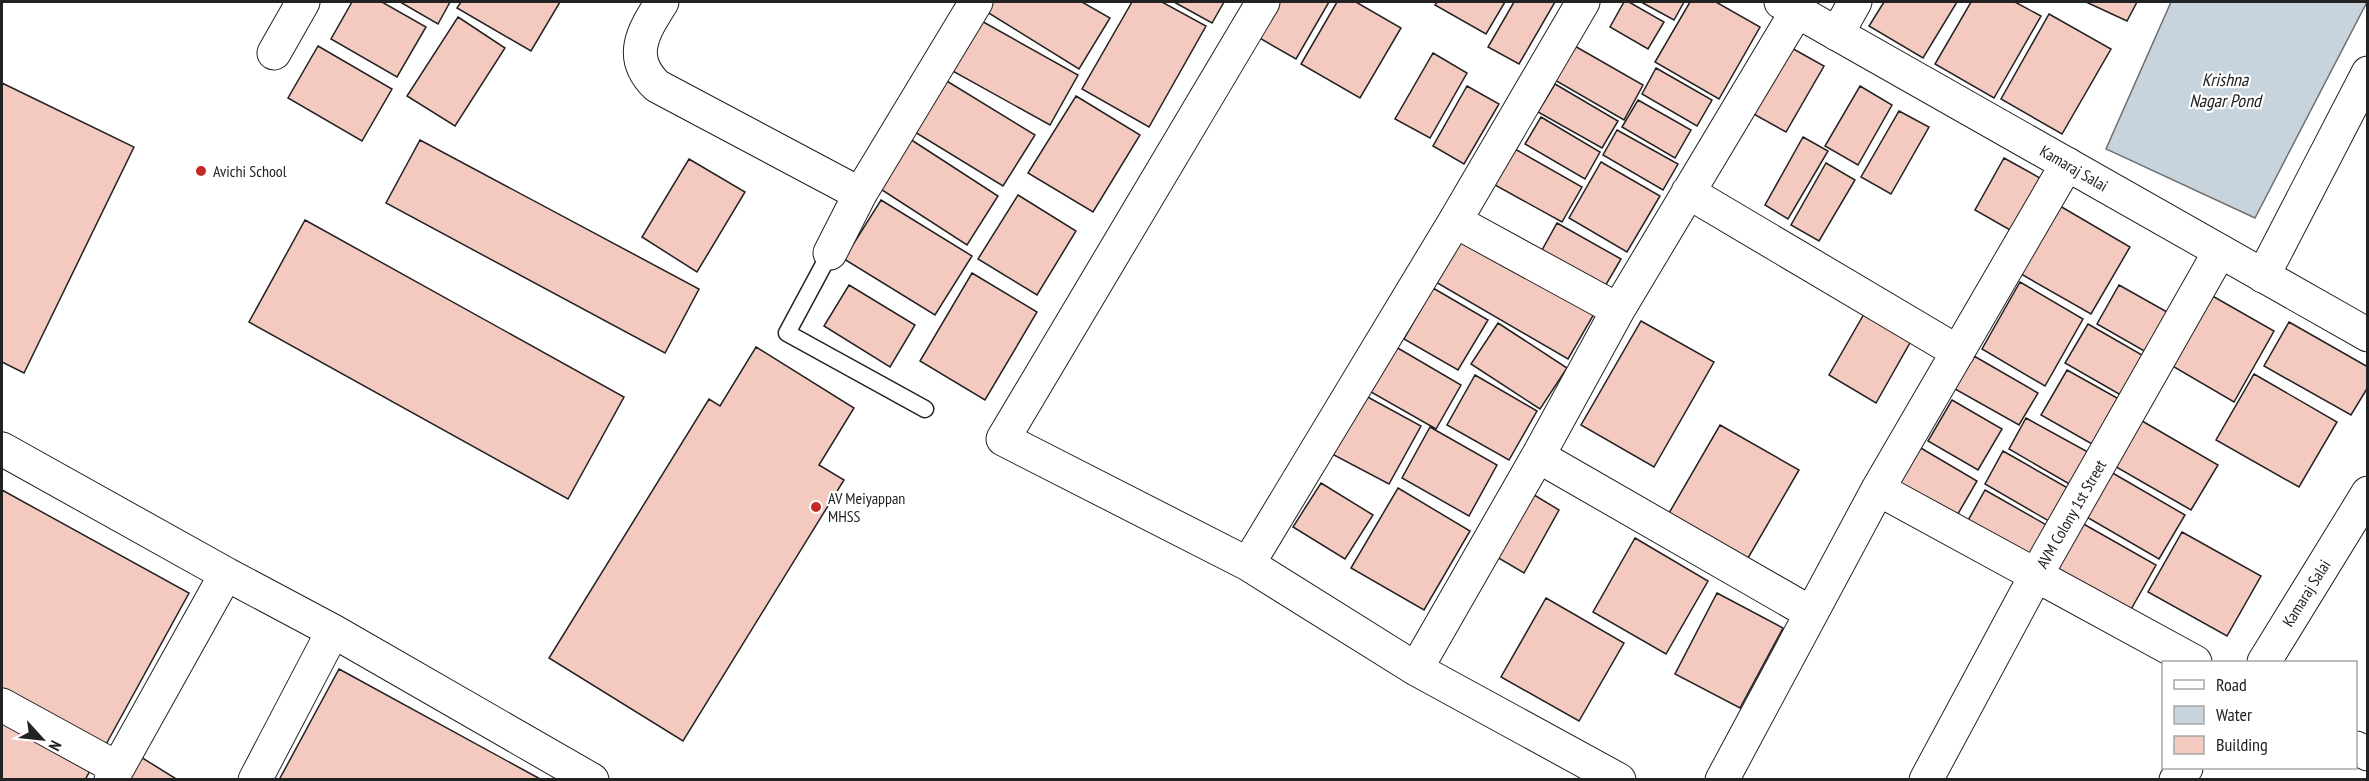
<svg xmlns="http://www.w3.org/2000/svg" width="2369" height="781" font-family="'PT Sans Narrow',sans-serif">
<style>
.water{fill:#c7d3dd;stroke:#6f6f6f;stroke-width:1.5}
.building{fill:#f3c9c0;stroke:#222;stroke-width:1.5}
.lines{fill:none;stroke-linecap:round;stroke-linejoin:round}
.service-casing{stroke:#222;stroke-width:19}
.minor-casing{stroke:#222;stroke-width:35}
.tertiary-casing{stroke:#222;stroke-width:35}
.service{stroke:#fff;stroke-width:16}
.minor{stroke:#fff;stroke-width:33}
.tertiary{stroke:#fff;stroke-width:33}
.poi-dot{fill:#c62828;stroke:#fff;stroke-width:2}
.labels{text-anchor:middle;stroke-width:4.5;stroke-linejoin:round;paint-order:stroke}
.street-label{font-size:16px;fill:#222;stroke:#fff}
.poi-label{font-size:16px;fill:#222;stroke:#fff;text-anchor:start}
.water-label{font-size:18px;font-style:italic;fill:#222;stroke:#fff}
</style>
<rect width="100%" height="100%" fill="#fff"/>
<path class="water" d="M2171 2H2367L2255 218 2106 149Z"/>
<path class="building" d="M352 2H382L426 27 397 77 331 39Z
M400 2H450L438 24Z
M461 2H560L531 51 457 8Z
M993 2H1082L1110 18 1079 69 987 12Z
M1132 2H1162L1206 26 1149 127 1082 89Z
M1174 2H1224L1212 23Z
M1276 2H1329L1296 59 1256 36Z
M1337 2H1356L1401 28 1360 98 1301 64Z
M1437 2H1505L1486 34 1435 5Z
M1514 2H1555L1519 64 1488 47Z
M1624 2H1629L1664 22 1648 49 1610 27Z
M1641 2H1684L1674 20Z
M1690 2H1716L1760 27 1719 99 1655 62Z
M1884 2H1957L1923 58 1869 26Z
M1971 2H2015L2041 16 1994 98 1935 64Z
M2086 2H2137L2127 21Z
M2049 14 2111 49 2062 134 2001 99Z
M458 17 505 48 455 126 407 96Z
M978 19 1078 75 1050 125 949 69Z
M1573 45 1643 85 1624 120 1553 79Z
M318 46 392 89 362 141 288 98Z
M1788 46 1824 66 1786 132 1750 112Z
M1433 53 1467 73 1430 138 1395 119Z
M1656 68 1712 100 1697 126 1642 94Z
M937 75 1035 135 1003 186 905 126Z
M2 83 134 147 24 373 2 362Z
M1555 84 1618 121 1602 148 1538 112Z
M1467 86 1499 104 1464 164 1433 146Z
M1860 86 1892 105 1858 165 1825 146Z
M1076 96 1140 135 1093 212 1028 173Z
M1638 100 1691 130 1675 158 1622 127Z
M1899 111 1929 127 1891 194 1861 177Z
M1541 117 1600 152 1585 179 1525 144Z
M1617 130 1678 164 1663 190 1603 155Z
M1803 137 1828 151 1788 219 1765 205Z
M910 139 998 196 967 245 879 188Z
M420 140 699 289 665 353 386 203Z
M1515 149 1582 187 1562 222 1495 185Z
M2004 158 2040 178 2010 230 1975 210Z
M689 159 745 192 697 272 642 237Z
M1601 162 1660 196 1627 252 1569 218Z
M1826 163 1855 180 1819 241 1791 225Z
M1018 195 1076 231 1037 295 978 259Z
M881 200 972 256 935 315 844 259Z
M2060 206 2130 247 2091 314 2021 274Z
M305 220 624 397 568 499 249 322Z
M1557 223 1621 259 1600 295 1537 259Z
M1460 236 1594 314 1568 359 1434 281Z
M972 273 1037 312 985 400 920 361Z
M2020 282 2083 319 2045 386 1982 349Z
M849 285 915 325 890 367 824 326Z
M2119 285 2176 317 2153 356 2097 324Z
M1433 288 1488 320 1458 370 1404 339Z
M2209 294 2274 331 2234 402 2169 364Z
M1864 314 1911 341 1876 403 1829 375Z
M1641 321 1714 362 1654 467 1581 425Z
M2289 322 2368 367V387L2351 415 2264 366Z
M1498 323 1567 368 1540 409 1471 364Z
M2088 324 2149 359 2126 398 2065 363Z
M756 347 854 408 819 465 844 480 683 741 549 658 709 399 720 406Z
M1396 347 1461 385 1436 429 1371 392Z
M1974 356 2038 393 2019 425 1955 389Z
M2067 370 2126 403 2099 448 2041 415Z
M2254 374 2337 422 2299 487 2216 440Z
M1475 375 1537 411 1509 460 1447 425Z
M1364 395 1421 426 1389 484 1332 454Z
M1952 400 2002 429 1978 470 1928 441Z
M2026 418 2097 457 2078 489 2009 449Z
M2137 418 2218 465 2191 510 2111 464Z
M1720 425 1799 470 1744 565 1665 520Z
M1430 427 1497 465 1469 516 1402 478Z
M1914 444 1977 481 1955 519 1892 482Z
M2003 451 2073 491 2054 524 1985 484Z
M2104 468 2185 515 2159 559 2078 512Z
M1321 483 1373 515 1345 559 1293 527Z
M1398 488 1470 531 1424 610 1351 568Z
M2 490 189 593 104 748 2 692Z
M1526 490 1559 510 1524 573 1490 553Z
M1985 490 2050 527 2030 561 1966 524Z
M2073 518 2156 565 2125 620 2042 573Z
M2182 532 2261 576 2227 636 2148 592Z
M1635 538 1708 581 1666 654 1593 612Z
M1717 593 1783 628 1740 708 1675 674Z
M1546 598 1624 643 1579 721 1501 677Z
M339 669 542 780H279Z
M2 718 92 767 85 780H2Z
M136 754 178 780H121Z"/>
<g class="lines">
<g class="service-casing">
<path id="service" d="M830 253 787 333 925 409"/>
</g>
<g class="minor-casing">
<path id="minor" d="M662 2C643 32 627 57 657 86L860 194 830 253
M1263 2 1003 439 1248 564 1416 669 1619 780
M1837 34 1855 2
M274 53 303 2
M1688 192 1958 352
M860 194 976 2
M1455 221 1618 310
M2263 276 2368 73
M2 449 226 574 111 780
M1538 456 1811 613
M1878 489 2195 662
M1248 564 1455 221 1583 2
M226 574 333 631 255 780
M333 631 592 780
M1416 669 1538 456 1618 310 1797 11
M2 705 117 768
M1722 780 1878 489 2067 164
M1926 780 2035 577 2220 251
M2176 780 2186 768"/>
</g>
<g class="tertiary-casing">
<path id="tertiary" d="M1781 2 2368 335
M2264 662 2368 493
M2356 748 2368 754"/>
</g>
<use href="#service" class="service"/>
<use href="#minor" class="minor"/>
<use href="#tertiary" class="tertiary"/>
</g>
<g class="poi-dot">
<circle cx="201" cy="171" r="6"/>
<circle cx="816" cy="507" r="6"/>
</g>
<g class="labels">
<g class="street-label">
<text transform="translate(2074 168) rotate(30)" y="6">Kamaraj Salai</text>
<text transform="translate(2071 514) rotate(-60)" y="6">AVM Colony 1st Street</text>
<text transform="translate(2306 593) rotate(-58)" y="6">Kamaraj Salai</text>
</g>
<g class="poi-label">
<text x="213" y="177">Avichi School</text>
<text x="828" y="504">AV Meiyappan<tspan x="828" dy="18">MHSS</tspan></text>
</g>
<g class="water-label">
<text x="2225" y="86">Krishna<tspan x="2225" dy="21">Nagar Pond</tspan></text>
</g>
</g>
<rect width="2369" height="781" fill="none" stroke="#222222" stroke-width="6"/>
<rect x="2162" y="661" width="195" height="108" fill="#ffffff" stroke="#a7a7a7" stroke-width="1.5"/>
<rect x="2174" y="680" width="30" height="9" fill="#ffffff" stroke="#a7a7a7" stroke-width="1.5"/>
<text x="2216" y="691" font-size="18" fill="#222222">Road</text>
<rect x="2174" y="706" width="30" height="18" fill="#c7d3dd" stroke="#a7a7a7" stroke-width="1.5"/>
<text x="2216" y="721" font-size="18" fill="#222222">Water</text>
<rect x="2174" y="736" width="30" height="18" fill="#f3c9c0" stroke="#a7a7a7" stroke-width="1.5"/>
<text x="2216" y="751" font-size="18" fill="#222222">Building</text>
<g transform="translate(42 739) rotate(117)" stroke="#ffffff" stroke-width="4.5" paint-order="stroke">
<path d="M0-4.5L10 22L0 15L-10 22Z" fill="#222222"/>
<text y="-9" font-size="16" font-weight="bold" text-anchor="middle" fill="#222222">N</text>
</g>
</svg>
